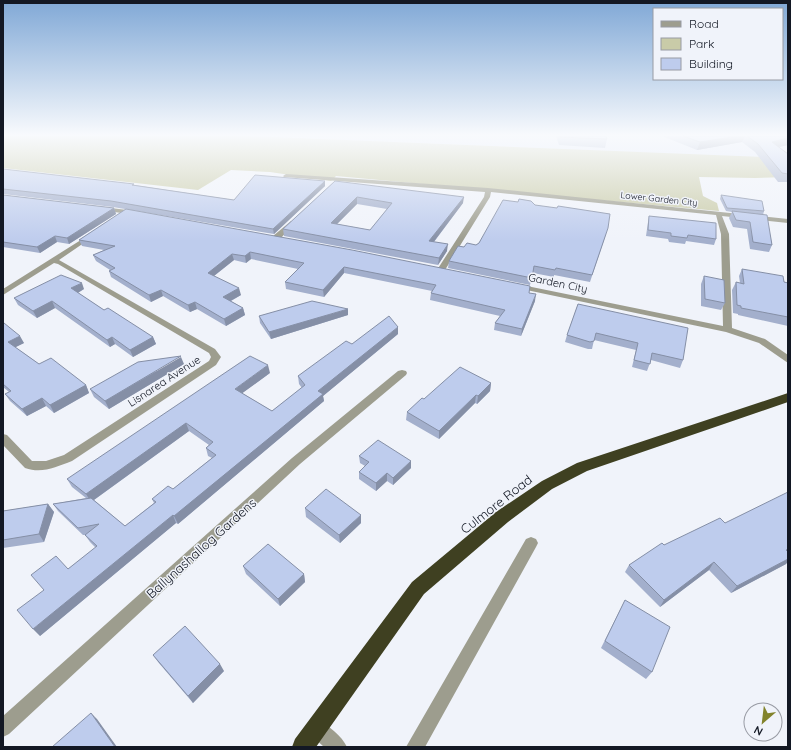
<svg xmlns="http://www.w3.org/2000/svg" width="791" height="750" font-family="Quicksand,sans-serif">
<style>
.built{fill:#e1e8f8}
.green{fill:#c9cba8}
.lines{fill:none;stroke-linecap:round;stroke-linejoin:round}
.street{fill:#9d9d8e;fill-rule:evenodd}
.highway{fill:#3f4021;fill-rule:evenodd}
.wall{fill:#a3afcc;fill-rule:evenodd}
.shaded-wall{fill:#858fa6}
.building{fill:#becced;stroke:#858fa6;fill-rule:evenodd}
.labels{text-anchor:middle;stroke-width:3;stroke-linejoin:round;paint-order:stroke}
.far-street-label{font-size:9px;fill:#131824;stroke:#f0f3fa}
.street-label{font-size:11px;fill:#131824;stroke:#f0f3fa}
.near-street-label{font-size:13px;fill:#131824;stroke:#f0f3fa}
</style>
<rect width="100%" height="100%" fill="#f0f3fa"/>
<path class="built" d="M260 136H788V158L748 157Z"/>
<path class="green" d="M3 136H245L788 158V177L755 178 699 177 703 196 717 203 719 211 336 176 331 181 270 172 231 170 198 190 3 168Z"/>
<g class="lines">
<path class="street" d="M286 174 488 188 788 219V223L722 216 729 234 732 328 765 339 788 355V363L759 343 726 332 517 288 513 286 517 284 723 326 721 234 716 215 491 192 490 197 445 270 441 272 437 270 484 197 485 192 284 177 283 176Z
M102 207 136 211 139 213 136 215 100 210 99 209Z
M291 221 296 222 279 240H273V236Z
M92 233 96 235 94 236 59 260 215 349 221 357 216 365 72 461C56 467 42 474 25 468L3 445V434L7 435 32 461H46L64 455 209 361 211 357 209 353 58 264 54 263 3 295V289Z
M402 370 406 371 407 373 406 375 300 464 9 734 3 737V716L292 458 398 371Z
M531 537 536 539 538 543 536 547 425 747H406L526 539Z
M317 720C328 725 342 736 347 747H324L311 735 308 729 311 723Z"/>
<path class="highway" d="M788 393V402L587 471 552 489 508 522 424 594 316 747H292L295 739 412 582 496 512 542 481 577 463Z"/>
</g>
<path class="wall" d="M556 136H606L607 139 605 148 559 145Z
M662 136H788V145L779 147 788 154V182H778L755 152 742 142 697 150Z
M3 169 134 185 234 200 325 181V186L274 234 113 207 3 194Z
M335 181 463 203 434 242 447 251 438 265 284 236 283 229ZM357 204 387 209 370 230 337 224Z
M3 195 114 208 116 214 69 244 57 242 40 253 3 247Z
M721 195 764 211 763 215 772 245 769 252 750 249 747 229 733 227 729 218 732 212 726 211 720 199Z
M535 205 606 234 590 282 554 275V277L533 273 530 285 448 268 449 261 464 247 476 245Z
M126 209 529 293 535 301 521 336 494 330 495 323 500 316 430 300 431 293 432 291 344 273 324 297 286 289 285 282 298 269 251 259 246 263 234 260 214 276 241 295 231 301 243 308 245 315 226 326 197 309 190 312 163 296 151 302 111 277 109 271 110 270 96 261 93 255 104 250 82 246 79 240Z
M649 216 716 239 714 245 686 241 685 244 669 242 668 239 646 236 648 222Z
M742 269 788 283V326L738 315V314L733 313 732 290 736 282 740 283 739 276Z
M704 276 725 303 721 310 701 306V284Z
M84 289 78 293 104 310 153 337 156 344 133 357 115 344 110 347 55 308 37 318 18 305 14 298Z
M578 304 683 360 680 368 651 360 647 371 632 367 636 350 594 340 592 349H588L565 342 567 335Z
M348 315 271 339 260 323 259 316Z
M3 324 24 343 15 347 39 364 86 385 89 393 54 413 46 406 27 416 10 401 5 394 9 392 3 387Z
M398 334 323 396 324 401 178 524 176 523 40 636 44 590 68 569 96 548 90 542 85 535H83L58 511 53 504 86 498 72 487 67 479 270 373 242 393 272 411 302 388 299 384 298 376 352 344ZM189 431 209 445 206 448 208 456 212 458 173 489 152 499 154 503 125 526 94 500Z
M184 364 109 409 94 397 90 389Z
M491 383 490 391 477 404 475 403 439 439 406 420 407 412 424 399Z
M359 456 411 468 393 485 387 481 376 491 359 479V472L365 466 360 463Z
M48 504 54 512 44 542 3 548V511Z
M305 508 361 523 340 543 306 517Z
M725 523 786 564 731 593 709 570 660 607 625 572 629 565 664 545Z
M243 566 304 574 305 582 280 606 246 574Z
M625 600 652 672 646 679 601 648Z
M153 655 224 671 193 703 158 662Z"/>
<path class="shaded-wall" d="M738 136H745L742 142 697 150 700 142Z
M788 138V145L769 149 772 142Z
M325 181V186L274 234 273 229Z
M357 197V204L331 230V223Z
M464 197 463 203 429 248V241Z
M114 208 116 214 69 244 67 238Z
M55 236 57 242 40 253 37 247Z
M448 244 447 251 438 265 439 258Z
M250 252 251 259 246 263 245 256Z
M232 254 234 260 210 279 208 273Z
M344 267V273L324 297 323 290Z
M82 283 84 289 74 295 71 288Z
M239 288 241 295 225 304 223 297Z
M161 290 163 296 151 302 149 295Z
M536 294 535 301 521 336 522 329Z
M52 301 55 308 37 318 33 311Z
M195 302 197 309 190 312 188 305Z
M243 308 245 315 226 326 224 319Z
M348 309V315L271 339 269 332Z
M398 327V334L323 396 324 401 178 524 174 516 318 391Z
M20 336 24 343 12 349 8 342Z
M112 337 115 344 110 347 107 340Z
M153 337 156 344 133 357 130 350Z
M181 357 184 364 109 409 105 401Z
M268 365 270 373 237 397 235 389Z
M491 383 490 391 477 404 478 396Z
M86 385 89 393 54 413 50 405Z
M476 395 475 403 439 439V431Z
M42 398 46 406 27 416 22 409Z
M186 423 189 431 91 502 86 494Z
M411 461V468L393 485V478Z
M387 473V481L376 491V483Z
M48 504 54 512 44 542 39 534Z
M173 515 176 523 40 636 33 629Z
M361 515V523L340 543 339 535Z
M788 559V562L786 564 731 593 737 586Z
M714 562 709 570 660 607 664 600Z
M304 574 305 582 280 606 278 599Z
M220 664 224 671 193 703 188 696Z
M91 713 97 719 117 747H115Z"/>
<path class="building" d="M560 136H606L607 139 560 137Z
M683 136H738L700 142Z
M747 136H788V138L772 142 788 154V174L782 173 758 144Z
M3 169 134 184 132 185 234 200 255 175 325 181 273 229 111 201 3 189Z
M335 181 464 197 429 241 448 244 439 258 283 229ZM357 197 392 203 370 230 331 223Z
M3 195 114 208 67 238 55 236 37 247 3 242Z
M721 195 762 201 764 211 727 208Z
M519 199 531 201 535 205 557 208 558 206 610 214 608 228 592 275 556 268 555 270 534 266 532 278 449 261 458 246 464 247 467 243 476 245 479 243 503 200 518 202Z
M126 209 352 250 530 286 529 293 536 294 522 329 495 323 505 310 431 293 436 285 344 267 323 290 285 282 304 263 250 252 245 256 232 254 208 273 239 288 223 297 243 308 224 319 195 302 188 305 161 290 149 295 109 271 115 268 93 255 115 246 79 240Z
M732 211 767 215 772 245 753 242 750 222 736 220Z
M649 216 716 223V239L688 235 687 238 671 236V233L648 230Z
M742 269 783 276 784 282 788 283V317L741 308V306L737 305 736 282 744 284Z
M61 275 82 283 71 288 104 310 108 308 153 337 130 350 112 337 107 340 52 301 33 311 14 298Z
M704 276 724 280 725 303 705 299Z
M312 301 348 309 269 332 259 316Z
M578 304 688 328 683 360 652 353 650 364 634 360 638 343 596 333 594 341 590 342 567 335Z
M389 316 398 327 318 391 323 394 174 516 173 515 33 629 17 610 44 590 31 575 56 556 68 569 97 546 85 535 99 524 78 528 53 504 91 498 125 526 156 502 152 499 168 486 173 489 216 455 206 448 213 442 186 423 86 494 67 479 250 356 268 365 235 389 272 411 305 385 298 376 346 341 352 344Z
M4 323 20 336 8 342 39 364 51 358 86 385 50 405 42 398 22 409 5 394 11 391 3 384V324Z
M181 356 105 401 90 389 138 362Z
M460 367 491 383 478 396 476 395 439 431 407 412 422 398 424 399Z
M378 440 411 461 393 478 387 473 376 483 359 472 369 462 359 456Z
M326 489 361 515 339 535 305 508Z
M788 492V549L786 550 788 552V559L737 586 714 562 664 600 629 565 662 543 664 545 720 518 725 523Z
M48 504 39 534 3 540V511Z
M268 544 304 574 278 599 243 566Z
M625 600 670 627 652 672 605 641Z
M185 626 220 664 188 696 153 655Z
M91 713 115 747H52Z"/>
<linearGradient id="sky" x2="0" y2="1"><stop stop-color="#80a8d6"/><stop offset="0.56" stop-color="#f8fafd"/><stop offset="1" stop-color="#f8fafd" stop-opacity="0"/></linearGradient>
<rect width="791" height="241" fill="url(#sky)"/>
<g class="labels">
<g class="far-street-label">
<text transform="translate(659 199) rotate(6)" y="3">Lower Garden City</text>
</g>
<g class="street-label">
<text transform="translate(558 283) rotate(12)" y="4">Garden City</text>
<text transform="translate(164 381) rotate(-33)" y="4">Lisnarea Avenue</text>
</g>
<g class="near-street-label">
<text transform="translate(496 504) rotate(-38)" y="5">Culmore Road</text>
<text transform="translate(201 548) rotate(-42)" y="5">Ballynashallog Gardens</text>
</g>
</g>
<rect width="791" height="750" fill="none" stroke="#131824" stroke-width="8"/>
<rect x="653" y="8" width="130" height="72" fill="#f0f3fa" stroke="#989ba4"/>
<rect x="661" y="21" width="20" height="6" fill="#9d9d8e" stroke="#989ba4"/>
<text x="689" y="28" font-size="12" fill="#131824">Road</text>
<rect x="661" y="38" width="20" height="12" fill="#c9cba8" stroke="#989ba4"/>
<text x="689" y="48" font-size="12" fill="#131824">Park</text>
<rect x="661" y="58" width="20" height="12" fill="#becced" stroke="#989ba4"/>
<text x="689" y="68" font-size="12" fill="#131824">Building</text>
<g transform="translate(763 722) rotate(208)"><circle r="19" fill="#f0f3fa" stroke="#989ba4"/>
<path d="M0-3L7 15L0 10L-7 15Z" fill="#82832c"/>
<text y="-6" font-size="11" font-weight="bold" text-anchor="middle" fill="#131824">N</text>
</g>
</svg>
